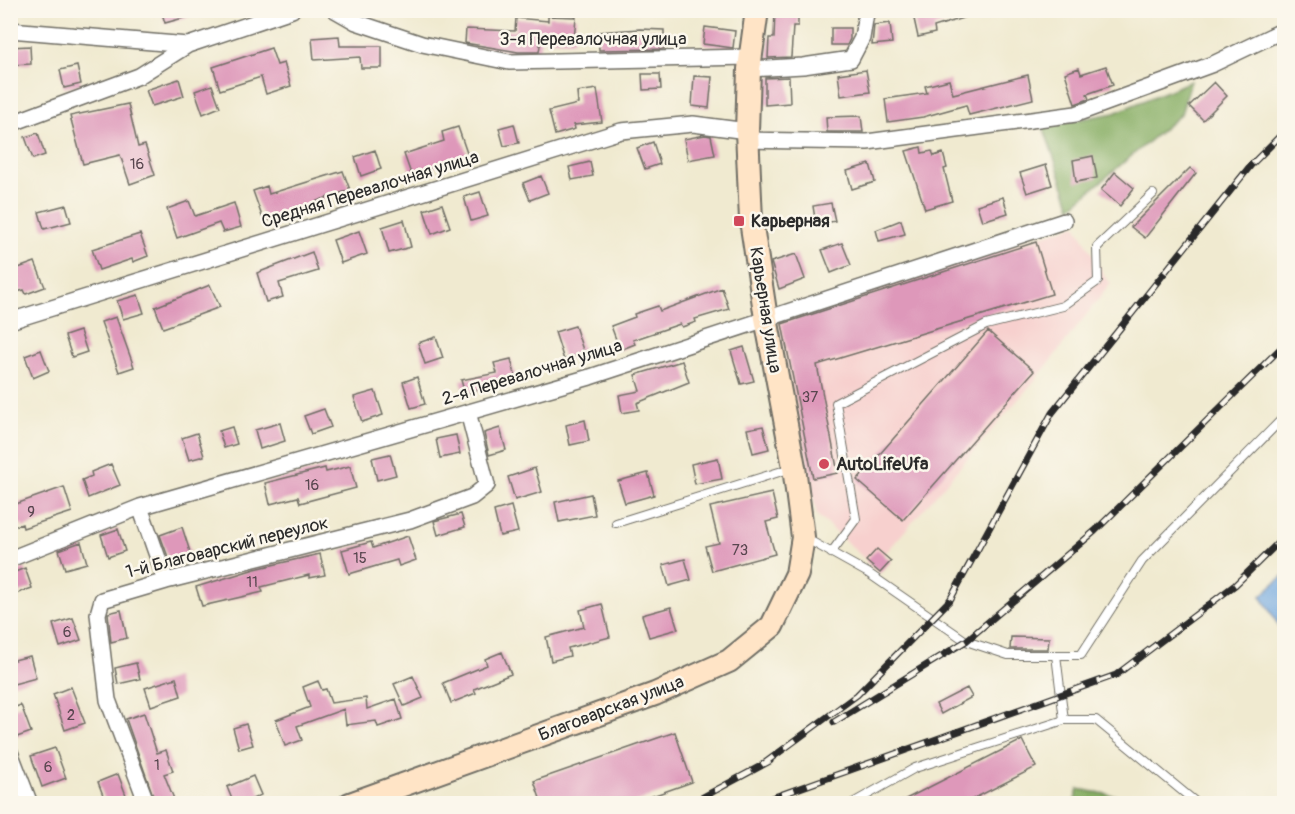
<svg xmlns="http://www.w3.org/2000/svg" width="1295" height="814" font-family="Pangolin,sans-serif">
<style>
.built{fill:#f7d0ce}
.forest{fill:#86ad63;stroke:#586c47;stroke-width:1.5}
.water{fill:#71a7df;stroke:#4e6985;stroke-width:1.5}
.building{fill:#de98ba}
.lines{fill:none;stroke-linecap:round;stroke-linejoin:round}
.lane-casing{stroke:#706e65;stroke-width:10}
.street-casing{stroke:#706e65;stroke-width:18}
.secondary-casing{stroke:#706e65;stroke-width:26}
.lane{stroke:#fff;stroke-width:8}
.street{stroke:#fff;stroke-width:15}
.secondary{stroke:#ffe4c6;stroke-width:22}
.rail-casing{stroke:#2b2b2b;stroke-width:7}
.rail{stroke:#fbf7ec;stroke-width:4.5;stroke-dasharray:14;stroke-linecap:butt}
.poi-dot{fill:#d1495b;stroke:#fbf7ec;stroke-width:2}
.labels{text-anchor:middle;stroke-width:5;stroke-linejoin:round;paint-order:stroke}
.number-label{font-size:15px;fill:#58464f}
.street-label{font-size:18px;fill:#2b2b2b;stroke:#fbf7ec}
.poi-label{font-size:18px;font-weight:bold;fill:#2b2b2b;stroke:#fbf7ec;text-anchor:start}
</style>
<rect width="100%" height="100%" fill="#fbf7ec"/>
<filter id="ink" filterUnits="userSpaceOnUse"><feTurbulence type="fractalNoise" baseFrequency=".0167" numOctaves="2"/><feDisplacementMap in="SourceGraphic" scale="12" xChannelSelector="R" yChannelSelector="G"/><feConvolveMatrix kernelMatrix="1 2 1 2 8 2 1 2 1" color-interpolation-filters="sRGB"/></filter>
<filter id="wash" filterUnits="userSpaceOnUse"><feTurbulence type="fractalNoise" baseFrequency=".008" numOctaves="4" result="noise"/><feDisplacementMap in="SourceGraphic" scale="24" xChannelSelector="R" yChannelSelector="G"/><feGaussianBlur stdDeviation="1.35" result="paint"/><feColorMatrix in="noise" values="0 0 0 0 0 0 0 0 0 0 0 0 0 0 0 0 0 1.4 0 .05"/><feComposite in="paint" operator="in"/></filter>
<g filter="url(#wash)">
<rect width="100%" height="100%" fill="#f0ead0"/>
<path class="built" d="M1076 225 1107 280 1111 283 1042 372 884 555 891 561 880 573 817 515 778 319Z"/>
<path class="forest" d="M1191 81 1181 114 1071 207 1043 126 1114 113Z
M1078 789 1134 799 1135 803H1074Z"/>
<path class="water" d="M1284 575V635L1261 596Z"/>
<g id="blocks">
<path class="building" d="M161 10H197L198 14 165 23Z
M775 10H798V26H793L791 57 768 58 769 38H774Z
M912 10H979V13L934 27 935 33 918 37Z
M548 16 576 17 574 41 541 39 539 52H518L465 43 466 29 515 31 516 18 548 21Z
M890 23 892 43 872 45 874 25Z
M705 27 735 31 733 48 703 44Z
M831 28H850V39L847 45H831Z
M640 29 664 30V49L599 50 598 32Z
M339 36 340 46H382V68H361L360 57 314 60 312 38Z
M30 46 31 64 10 65V47Z
M271 48 277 65 284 63 291 86 266 94 261 77 220 90 213 67Z
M77 66 81 84 64 88 60 70Z
M1106 66 1113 85 1087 94 1089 99 1075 104 1065 73 1079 68 1081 74Z
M866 70 870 92 841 96 838 74Z
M642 74H660L661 89 643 90Z
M1028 75 1033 99 969 115 966 105 923 117 888 122 885 99 927 93 925 86 949 80 953 94Z
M694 76 712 77 709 108 692 106Z
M789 77 790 103 765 105V78Z
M179 79 184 96 152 106 146 90Z
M1214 82 1227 96 1203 120 1189 106Z
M212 85 220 107 203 114 195 91Z
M597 89 602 122 574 125 575 129 555 135 549 111 578 104 577 92Z
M128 104 138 147 145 145 155 175 130 184 120 155 83 164 70 116Z
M861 116 863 132H827L826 117Z
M514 124 519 143 504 146 499 128Z
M458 127 468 156 411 174 404 154 444 141 442 132Z
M38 133 45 155 33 159 25 137Z
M705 135 711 136 715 155 688 160 684 139Z
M653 142 660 164 645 169 637 148Z
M921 147 922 153 932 151 934 156 943 153 947 168 944 169 952 201 925 209 906 151Z
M375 150 381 169 361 176 355 157Z
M1093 156 1097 178 1076 182 1073 160Z
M590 162 593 176 572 180 569 167Z
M870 164 875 182 852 189 847 171Z
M1046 165 1052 185 1027 193 1020 173Z
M1190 168 1196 173 1145 238 1131 227Z
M343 171 350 190 317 201 319 207 298 215 296 211 264 222 253 191 267 186 269 194Z
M1115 172 1134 188 1120 206 1101 190Z
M541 176 548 193 530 200 523 183Z
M480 192 488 216 471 221 464 197Z
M1003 197 1008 213 982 221 977 205Z
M189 201 195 216 234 203 241 227 223 232 219 223 177 238 167 209Z
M831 203 835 221 816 225 813 206Z
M442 204 450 227 432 234 424 210Z
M66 205 71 222 44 229 39 212Z
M404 220 411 247 389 253 382 227Z
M901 220 905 234 879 241 876 230Z
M359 231 367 254 341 263 333 240Z
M140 234 148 256 133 262 132 259 99 270 92 249Z
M1036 242 1052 294 817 365 838 473 813 478 782 324Z
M842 243 851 265 831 273 822 250Z
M312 252 318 271 279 283 283 297 266 302 257 273Z
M796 254 805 279 779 289 771 262Z
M35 262 45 287 26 294 24 290 10 294V271Z
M210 285 220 307 163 328 155 307Z
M722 288 729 309 695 319 696 322 682 327 680 324 633 340 635 344 620 350 611 326 635 317 634 314 658 306 660 311Z
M138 295 144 313 123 319 117 301Z
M116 317 134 367 119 372 101 322Z
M575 326 584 353 564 360 555 332Z
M80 331 87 352 72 357 65 336Z
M988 331 1034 371 903 520 857 480Z
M436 337 443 358 425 364 418 343Z
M744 347 754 381 741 384 731 351Z
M41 350 49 371 33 378 25 356Z
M511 359 516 378 465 394 461 380 497 373 494 363Z
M682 361 689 382 637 403 639 410 622 413 619 395 640 391 635 375Z
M417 377 425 404 411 408 403 382Z
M375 391 383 415 362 422 354 397Z
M324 409 331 427 311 434 304 416Z
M585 420 589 441 570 445 566 425Z
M280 423 285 441 260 449 255 430Z
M763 426 769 449 753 453 747 429Z
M232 427 237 444 224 448 219 431Z
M500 428 506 450 489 455 484 433Z
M197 433 204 456 189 460 182 438Z
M456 435 460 454 440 458 436 439Z
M390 454 396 475 377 480 372 458Z
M718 458 722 479 695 484 691 464Z
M111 464 120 485 88 498 82 480 92 476 91 472Z
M350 466 356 488 300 503 298 497 270 504 265 483 325 468 326 472Z
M535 468 542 492 515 500 508 477Z
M648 473 654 495 625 503 618 481Z
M64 487 72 512 23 528 22 524 10 528V506Z
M772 493 778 519 766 522 775 554 712 571 705 546 719 543 710 507Z
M591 494 595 515 559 522 555 502Z
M511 506 518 532 500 536 494 511Z
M461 514 465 527 438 535 434 521Z
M182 527 192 558 171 565 160 535Z
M118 529 125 551 108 557 101 535Z
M408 536 416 560 399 566 397 560 349 574 342 550 371 542 373 548Z
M81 542 87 563 65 569 59 550Z
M877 549 891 561 880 573 866 561Z
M320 554 325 575 309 578V575L261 587 263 592 202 606 196 587 255 569Z
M685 559 691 580 669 586 663 565Z
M25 568 32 588 10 596V574Z
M602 604 610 637 568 648 570 656 551 661 546 637 584 627 580 610Z
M671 607 678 629 649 637 642 615Z
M121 610 127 638 111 642 108 613Z
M73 618 81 640 60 647 53 624Z
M1011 637 1049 638 1048 649H1010Z
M502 652 511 674 474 689 476 693 451 703 443 683 487 665 485 659Z
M30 656 36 678 10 685V661Z
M136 663 140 679 118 684 115 668Z
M413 676 423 698 404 706 394 684Z
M176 678 181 696 151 706 145 688Z
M318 681 322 690 326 689 331 703 366 698 367 709 396 699 402 719 378 727 376 721 346 725 344 709 297 726 302 740 285 746 276 720 310 707 303 687Z
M71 687 85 723 65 730 53 694Z
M967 688 972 697 941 714 936 704Z
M21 705 31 732 17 737 10 719V709Z
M144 713 157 753 166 750 173 771 164 774 176 804H156L126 719Z
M246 724 253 745 239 749 233 728Z
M675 732 692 782 630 804H542L534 781Z
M1022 740 1036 767 963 804H896Z
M55 748 66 778 42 787 31 756Z
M118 774 126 795 106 803 98 782Z
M253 776 261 795 242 804H234L227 787Z"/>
</g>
</g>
<g filter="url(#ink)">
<use href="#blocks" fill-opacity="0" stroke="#706e65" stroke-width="1.5"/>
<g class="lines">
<g class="lane-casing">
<path id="lane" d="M616 523 792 468
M807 539 868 573 966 641 1008 655H1081L1142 561 1284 417
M831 553 856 519 836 403 986 325 1063 306 1098 281 1097 247 1153 194
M1064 720H1096L1198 804
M851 804 915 768 1064 720 1056 655"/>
</g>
<g class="street-casing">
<path id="street" d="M335 10 356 22 422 44 509 62 750 57
M10 30 188 45
M749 69 803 66 851 59 862 38 866 13 870 10
M10 124 139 76 188 45 292 10
M747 140 867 142 1076 114 1213 64 1284 30
M10 321 621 131 693 124 747 131
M140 507 166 581
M10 559 140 507 590 377 1064 221
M10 752 30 804
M147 804 108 700 98 614 102 600 166 581 410 520 472 497 487 485 468 412"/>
</g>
<g class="secondary-casing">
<path id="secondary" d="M350 804 655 694 729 661 772 626 797 574 803 537 794 467 766 318 751 220 747 131 749 69 757 10"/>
</g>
<use href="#lane" class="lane"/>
<use href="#street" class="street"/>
<use href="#secondary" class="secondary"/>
<g class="rail-casing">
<path id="rail" d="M834 722 966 641 1095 531 1284 345
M762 765 857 695 950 600 1052 413 1251 165 1284 132
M690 804 770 761
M755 804 1116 675 1235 585 1284 537"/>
</g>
<use href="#rail" class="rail"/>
</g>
</g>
<g class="poi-dot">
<rect x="733" y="215" width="12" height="12" rx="3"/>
<circle cx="824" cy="464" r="6"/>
</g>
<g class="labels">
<g class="number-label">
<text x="137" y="169">16</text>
<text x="810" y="402">37</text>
<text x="312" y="490">16</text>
<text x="31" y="517">9</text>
<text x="740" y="555">73</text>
<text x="360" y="563">15</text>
<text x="252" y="587">11</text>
<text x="67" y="637">6</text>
<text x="71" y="720">2</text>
<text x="157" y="770">1</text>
<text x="48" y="772">6</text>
</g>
<g class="street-label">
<text x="593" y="45">3-я Перевалочная улица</text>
<text transform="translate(370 189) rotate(-17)" y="6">Средняя Перевалочная улица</text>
<text transform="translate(766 310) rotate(81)" y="6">Карьерная улица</text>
<text transform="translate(532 372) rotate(-17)" y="6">2-я Перевалочная улица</text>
<text transform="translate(227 547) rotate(-14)" y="6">1-й Благоварский переулок</text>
<text transform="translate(611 708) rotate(-21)" y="6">Благоварская улица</text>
</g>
<g class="poi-label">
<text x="751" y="227">Карьерная</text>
<text x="836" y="470">AutoLifeUfa</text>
</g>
</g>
<rect width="1295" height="814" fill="none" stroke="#fbf7ec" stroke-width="36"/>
</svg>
